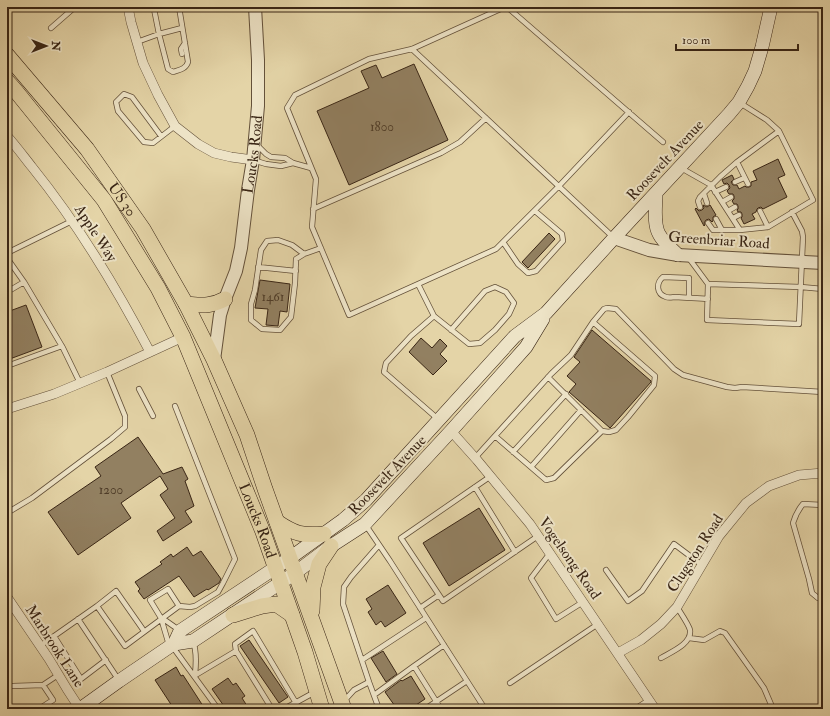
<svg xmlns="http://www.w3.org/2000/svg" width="830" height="716" font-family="'IM FELL Double Pica',serif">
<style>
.building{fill:#928061;stroke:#392515}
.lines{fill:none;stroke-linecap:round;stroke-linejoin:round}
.service-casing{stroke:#64513a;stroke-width:6}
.minor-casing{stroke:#64513a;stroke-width:10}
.tertiary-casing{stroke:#64513a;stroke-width:14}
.secondary-casing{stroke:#392515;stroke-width:14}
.trunk-casing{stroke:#392515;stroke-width:16}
.service{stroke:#ede3c6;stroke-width:4.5}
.minor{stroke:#ede3c6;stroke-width:9}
.tertiary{stroke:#ede3c6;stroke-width:12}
.secondary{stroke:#ede3c6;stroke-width:13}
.trunk{stroke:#e4d4a7;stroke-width:15}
.labels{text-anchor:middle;stroke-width:4;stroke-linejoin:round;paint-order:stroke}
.number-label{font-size:13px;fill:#4f3c28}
.street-label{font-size:15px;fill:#392515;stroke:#ede3c6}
</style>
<rect width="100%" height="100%" fill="#e4d4a7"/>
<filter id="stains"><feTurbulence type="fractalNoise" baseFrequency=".005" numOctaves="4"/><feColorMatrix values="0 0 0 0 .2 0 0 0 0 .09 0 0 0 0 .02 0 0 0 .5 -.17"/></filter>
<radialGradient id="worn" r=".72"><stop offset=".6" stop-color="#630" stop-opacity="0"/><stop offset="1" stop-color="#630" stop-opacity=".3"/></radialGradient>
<path class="building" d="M414 64 448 140 349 185 317 111 369 88 361 71 376 65 382 78Z
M778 159 785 175 778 178 787 197 763 209 761 207 758 208 757 209 756 212 752 214 755 219 744 224 741 218 742 217V214L741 212H738L737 210 738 209V206L737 204H734L732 201 734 199V196L733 194H729L727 191 730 188 729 185 727 183 724 184 722 180 732 175 734 179 731 182 733 185H737L739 189 745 186 746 187H749L751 186V182L757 180 753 171Z
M703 205 707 207 710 205 716 215 713 217V221L712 222 709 219 706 220 704 223 705 225 704 226 695 209 696 208 699 211 702 210 704 208Z
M549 233 555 239 528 268 522 262Z
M260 280 290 284 287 312 280 311 278 326 266 325 268 309 255 308Z
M26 305 42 347 7 360V312Z
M592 330 651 381V382L611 427 610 428 569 392 576 384 567 376 580 362 574 357Z
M421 338 432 348 440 339 447 346 440 354 447 361 433 375 409 352Z
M138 437 163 474 182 467 188 479 185 481 194 506 185 511 192 522 163 541 157 531 175 518 160 495 168 489 160 476 121 503 131 518 78 555 48 512 101 476 95 467Z
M479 508 505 550 449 586 423 543Z
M187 547 193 556 201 551 221 579 219 583 208 590 207 589 194 597 179 576 144 599 138 591 140 589 135 582 162 564 160 562 171 554 173 557Z
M388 585 406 613 385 627 381 621 376 625 368 612 372 609 366 599Z
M249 640 288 697 279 703 240 646Z
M383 651 397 674 386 682 371 658Z
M176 667 181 676 183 675 205 709H174L155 680Z
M411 676 425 699 410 709H397L385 692 401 680 402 681Z
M228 678 233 685 236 683 245 696 242 698 249 709H226L212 689Z"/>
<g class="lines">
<g class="service-casing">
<path id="service" d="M165 7 154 9 159 34 168 69 173 72C179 70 186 69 188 62L179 7
M505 7 412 49 369 59 295 95 287 108 316 179 312 227 349 315 496 249 559 186 629 112
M507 7 663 142
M51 28 75 7
M137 42 159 34 182 28
M412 49 613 237
M182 54 181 49 185 43
M161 136 132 97 124 94 116 102 118 111 144 142 153 143 175 126
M256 144 266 154 271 157 285 158 293 163 311 168
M253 160 266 164 281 166 293 163
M737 162 748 184
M681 168 711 185 740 230 768 227 813 200 779 131 767 120 740 103
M735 182 744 178
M715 192 726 187
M704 194 707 203
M722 202 731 197
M700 207 698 201 700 197 720 177 737 162 779 131
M313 209 441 153 460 142 486 118
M728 211 735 207
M760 211 768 227
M733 218 739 215
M716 219 722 230
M708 223 713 230H740
M503 242 518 264 528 273 536 271 563 241 562 234 535 211
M7 253 72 221
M304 254 292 245 278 240 267 241 261 250 255 290 251 304V320L262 329 280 330 291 317 295 283 296 259 304 254 321 248
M688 257 708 284 707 320 799 324 803 237 802 231 792 212
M7 258 24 282 63 348 80 383
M258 267 296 271
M418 284 434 316 411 336 386 363 384 372 438 419
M708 284 801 287 823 289
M7 292 24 282
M689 298V278L663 277C656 283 656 294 666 297 669 298 673 297 676 297 686 298 697 298 708 299
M434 316 469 344 480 343 495 330 509 314 514 303 506 292 495 287 485 291 451 330
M7 366 62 346
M548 377 602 431
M139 389 153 416
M495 436 546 480 554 478 602 431 609 432 616 430 628 417 654 385 655 376 593 322
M513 452 566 394
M475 458 551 374 571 355 593 322 604 309 607 308 616 309 674 369 683 375 727 387 735 388 742 387 823 392
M531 467 581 410
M475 487 515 552
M823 505 803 504C798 510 795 516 793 523L809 579 812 593 818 598H823
M7 513 32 498 111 439 125 427V416L107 372
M365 524 390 561 485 709
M550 553 531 578 556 619 583 602
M606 570 628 601 642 591 674 544 702 565
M439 595 443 601 538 536
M420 608 439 595 401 538 491 476
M162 618 179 630
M78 619 118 679
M144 631 116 591 97 606 125 646 179 606 190 607 195 606 218 592 223 583 235 559 175 406
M54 636 81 679 106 660
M689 638 704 640 720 631 725 633 764 688 773 709
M193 642C197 651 196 665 195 675
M169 645 161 618 150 600 168 589 179 606
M40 646 97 606
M172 646 218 709
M236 651 235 644 253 631 296 703 298 709
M661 658C671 652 692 644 690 630 689 625 680 612 677 607
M362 660 426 618
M194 676 236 651 272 709
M510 683 598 624
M13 686 43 685
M374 695 414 666
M344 701 354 690 369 682
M39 709 53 700 43 685 58 675
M284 709 315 692
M379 709 369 682 343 604 344 587 351 577 379 545
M425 709 467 681
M441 709 414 666 444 645
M635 709 649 700"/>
</g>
<g class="minor-casing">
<path id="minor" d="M128 7 131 22 143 63 158 95 175 126 198 144 214 153 231 157 253 160
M7 136C16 146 24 157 32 167 78 224 116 287 150 352
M7 409 54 394 107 372 183 337
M451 431 477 460 530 524 655 709
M7 597 49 659 67 689 80 709
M618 653 641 640 661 624 677 607 719 536 746 503 769 486 799 475 823 473"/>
</g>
<g class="tertiary-casing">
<g id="tertiary">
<path d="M614 238 649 250 678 255 823 263"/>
<path id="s1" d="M214 360 220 315 225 299 236 271 241 248 248 190 253 160 258 106V60L255 7"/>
</g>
</g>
<g class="secondary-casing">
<path id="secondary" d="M656 193C656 206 653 223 659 234 663 242 672 249 678 255
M174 644 180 631 290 558 343 520 366 500 515 336 546 313 614 238 729 114 739 102 748 86 755 71 762 47 771 7
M80 709 119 681 172 645 174 644 193 641 295 573 331 546 365 524 451 431 526 347 543 319"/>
</g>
<g class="trunk-casing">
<g id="trunk">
<path id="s2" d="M7 55 87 149 143 229 186 304 214 360 247 435 265 489 344 709"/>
<path id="s3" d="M7 81 15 90 104 200 158 288 183 337 263 532 305 652 322 709"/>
<path d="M186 304C201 305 210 307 225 299"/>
<path d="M277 522C295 534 302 536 324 534"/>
<path d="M312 611 313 587 319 564 331 546"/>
<path d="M233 615 262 606 276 604 292 615"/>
</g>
</g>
<use href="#service" class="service"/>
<use href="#minor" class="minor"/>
<use href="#tertiary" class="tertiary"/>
<use href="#secondary" class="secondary"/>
<use href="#trunk" class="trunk"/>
</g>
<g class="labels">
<g class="number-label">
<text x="382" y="131">1800</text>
<text x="273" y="301">1461</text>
<text x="111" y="494">1200</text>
</g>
<g class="street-label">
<text dy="5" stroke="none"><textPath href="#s1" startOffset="210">Loucks Road</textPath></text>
<text transform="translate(665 160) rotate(-47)" y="5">Roosevelt Avenue</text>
<text dy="5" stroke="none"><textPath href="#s2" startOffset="185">US 30</textPath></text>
<text transform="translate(96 233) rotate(57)" y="5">Apple Way</text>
<text transform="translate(719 240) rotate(4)" y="5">Greenbriar Road</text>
<text transform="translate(387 475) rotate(-46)" y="5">Roosevelt Avenue</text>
<text dy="5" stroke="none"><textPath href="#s3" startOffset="510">Loucks Road</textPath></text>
<text transform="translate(695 553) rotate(-57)" y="5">Clugston Road</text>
<text transform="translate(570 558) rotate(55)" y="5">Vogelsong Road</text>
<text transform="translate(55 646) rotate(57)" y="5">Marbrook Lane</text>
</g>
</g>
<rect width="830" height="716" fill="none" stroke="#e4d4a7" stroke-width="24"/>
<rect x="8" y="8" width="814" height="700" fill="none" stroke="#392515" stroke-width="2"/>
<rect x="12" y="12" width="806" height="692" fill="none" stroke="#392515"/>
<g transform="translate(46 46) rotate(90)" stroke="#ede3c6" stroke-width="3" paint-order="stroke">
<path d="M0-3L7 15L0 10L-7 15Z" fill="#392515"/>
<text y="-6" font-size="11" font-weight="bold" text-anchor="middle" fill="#392515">N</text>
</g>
<path d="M676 44v6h122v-6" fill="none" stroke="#392515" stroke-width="2"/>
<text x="682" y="44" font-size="12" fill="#392515" stroke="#ede3c6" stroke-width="3" paint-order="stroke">100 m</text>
<rect width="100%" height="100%" filter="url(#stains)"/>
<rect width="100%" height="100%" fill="url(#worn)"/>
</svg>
